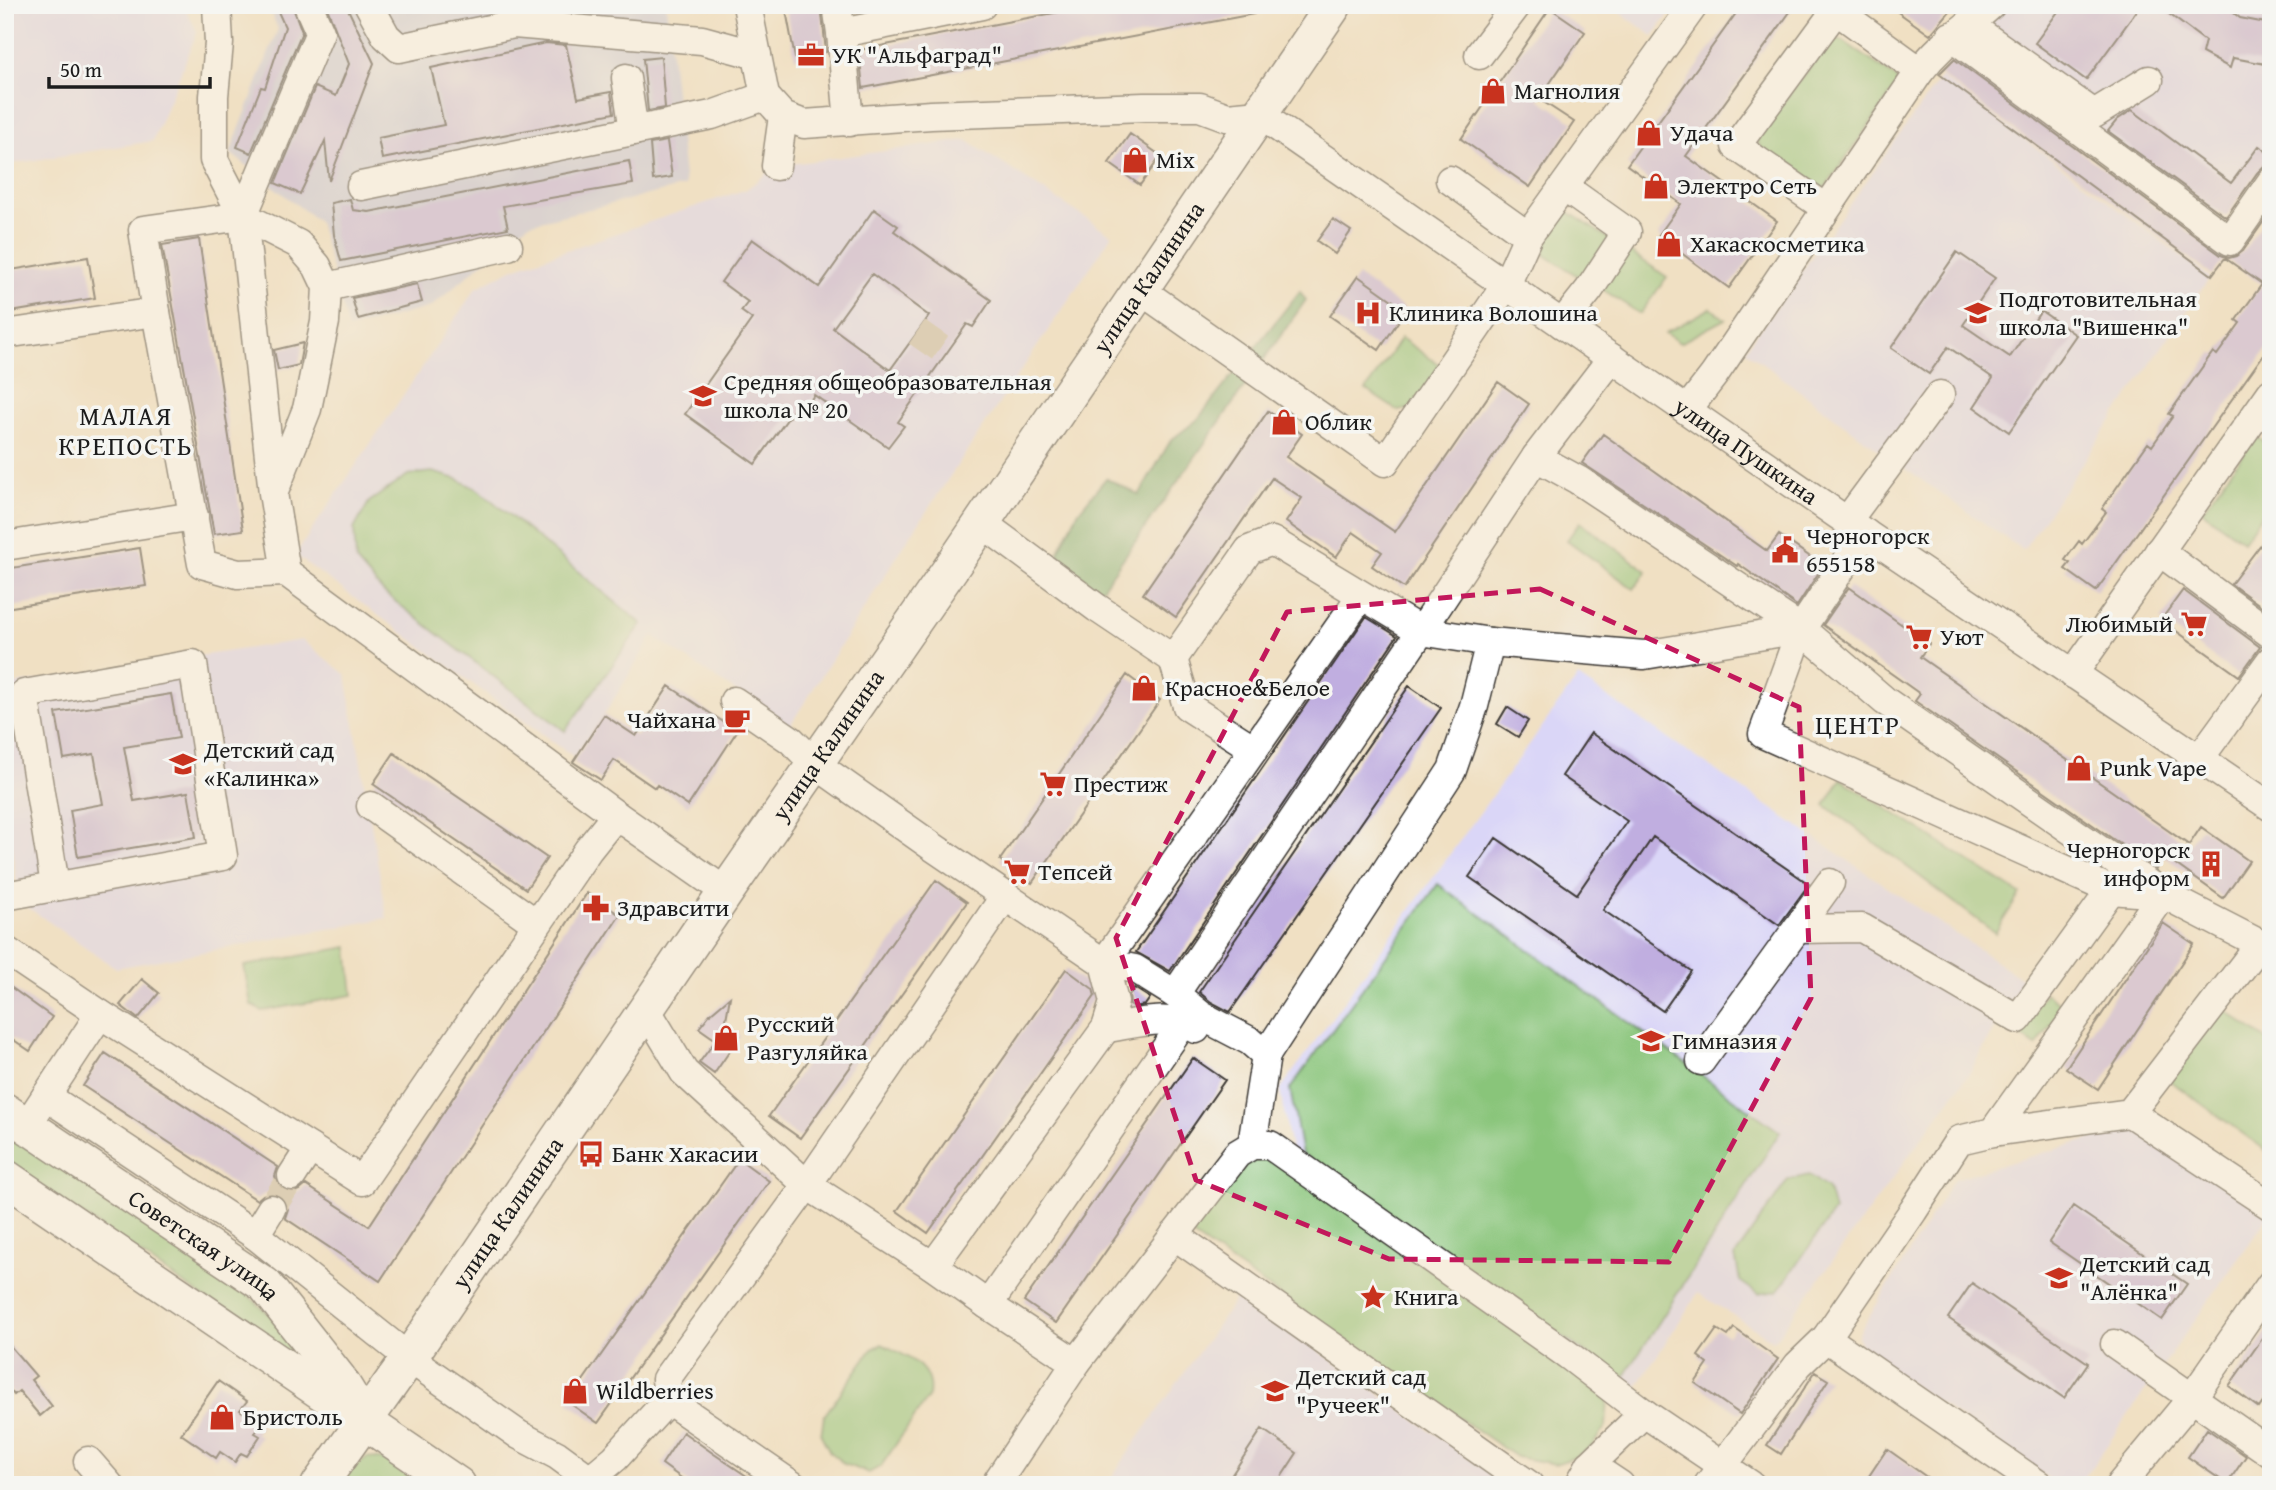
<svg xmlns="http://www.w3.org/2000/svg" width="2276" height="1490" font-family="'Gentium Book Plus',serif">
<style>
.built{fill:#dad6f7}
.industrial{fill:#c0c2dd}
.green{fill:#89c57a;stroke:#52704b;stroke-width:2}
.forest{fill:#6eaa6a;stroke:#456343;stroke-width:2}
.building{fill:#c0aee0;fill-rule:evenodd}
.lines{fill:none;stroke-linecap:round;stroke-linejoin:round}
.minor-tunnel{stroke:#c6b9a2;stroke-width:28;stroke-dasharray:28 14;stroke-linecap:butt}
.minor-casing{stroke:#3c3935;stroke-width:31}
.major-casing{stroke:#3c3935;stroke-width:38}
.minor{stroke:#fff;stroke-width:28}
.major{stroke:#fff;stroke-width:35}
.marked{fill:none;stroke:#c2185b;stroke-width:5;stroke-dasharray:14 9;stroke-linejoin:round}
.labels{text-anchor:middle;stroke-width:7;stroke-linejoin:round;paint-order:stroke}
.poi-label{font-size:24px;fill:#1c1c1c;stroke:#f6f6f2;text-anchor:start}
.street-label{font-size:24px;fill:#1c1c1c;stroke:#f6f6f2}
.neighbourhood-label{font-size:26px;letter-spacing:2px;fill:#1c1c1c;stroke:#f6f6f2}
</style>
<rect width="100%" height="100%" fill="#f6f6f2"/>
<filter id="ink" filterUnits="userSpaceOnUse"><feTurbulence type="fractalNoise" baseFrequency=".0143" numOctaves="2"/><feDisplacementMap in="SourceGraphic" scale="14" xChannelSelector="R" yChannelSelector="G"/><feConvolveMatrix kernelMatrix="1 2 1 2 8 2 1 2 1" color-interpolation-filters="sRGB"/></filter>
<filter id="wash" filterUnits="userSpaceOnUse"><feTurbulence type="fractalNoise" baseFrequency=".00686" numOctaves="4" result="noise"/><feDisplacementMap in="SourceGraphic" scale="28" xChannelSelector="R" yChannelSelector="G"/><feGaussianBlur stdDeviation="1.57" result="paint"/><feColorMatrix in="noise" values="0 0 0 0 0 0 0 0 0 0 0 0 0 0 0 0 0 1.4 0 .05"/><feComposite in="paint" operator="in"/></filter>
<g filter="url(#wash)">
<rect width="100%" height="100%" fill="#f0e0c3"/>
<path class="built" d="M5 5H184L197 32 153 141 5 165Z
M1610 5H1676L1653 36Z
M2004 5H2271V139L2213 216 1977 45Z
M1941 77 2210 277 2023 550 1891 459 1745 350Z
M966 140 1112 235 910 536 789 727 653 636 604 715 574 757 295 555 476 288 514 268 747 189 776 166Z
M302 640 346 675 387 918 116 968 20 902 5 805V686Z
M1578 677 2025 981 2004 1010 1970 1072 1774 1341 1698 1293 1634 1391 1292 1154 1280 1090Z
M2135 1126 2269 1215 2079 1485H2058L1861 1350 1858 1335 1954 1179Z
M1239 1294 1507 1485H1106Z"/>
<path class="industrial" d="M268 5H666L685 186 528 224 431 307 348 329 319 222 230 153 278 29Z"/>
<path class="green" d="M1837 39 1843 41 1896 78 1899 83 1824 189 1763 150 1758 143 1757 136 1830 41Z
M1564 209 1614 242 1587 282 1545 255 1540 240Z
M1626 249 1667 277 1640 314 1599 287Z
M1711 308 1725 319 1680 343 1665 333Z
M1401 338 1444 368 1415 408 1398 411 1366 390Z
M2256 436 2271 447V502L2243 541 2202 511Z
M432 472 457 479 479 490 642 624 565 731 383 592 356 561 354 529 369 502 408 475Z
M1580 522 1647 571 1634 589 1567 540Z
M1841 779 2020 894 1995 933 1825 805Z
M1438 884 1780 1132 1623 1379 1302 1154 1290 1089Z
M348 947 353 995 262 1011 251 1005 244 966Z
M2045 993 2064 1006 2036 1046 2017 1033Z
M2222 1008 2271 1043V1154L2169 1080Z
M5 1127 238 1286 270 1315 322 1378 5 1162Z
M1273 1155 1608 1399 1606 1426 1592 1446 1576 1457 1555 1464 1516 1457 1186 1231 1239 1162Z
M1809 1175 1828 1189 1834 1211 1778 1291 1758 1294 1740 1281 1735 1256 1788 1180Z
M882 1344C905 1356 934 1365 929 1396L881 1466 869 1473 844 1464 830 1452 821 1435 824 1416 872 1349Z
M367 1457 385 1460 421 1485H339L346 1475Z"/>
<path class="forest" d="M1300 291 1306 300 1101 590 1079 589 1058 553 1078 512 1106 478 1139 495 1171 440 1197 420Z"/>
<g id="blocks">
<path class="building" d="M275 5H292L302 32 251 153 237 147 261 87 265 88 285 27Z
M326 5H346L374 63 329 181 325 141 300 194 275 183 315 87 336 96 349 64Z
M785 5H821L826 52 795 58Z
M1096 5H1253L1254 14 863 88 859 50Z
M1742 5H1795L1686 156 1777 221 1729 288 1658 236 1681 204 1627 165Z
M1888 5H1955L1930 35Z
M2063 5H2141L2086 80 2035 43Z
M2157 5H2224L2240 18 2271 24V65L2233 58 2230 68 2202 53 2205 41Z
M1550 8 1585 32 1539 99 1574 122 1530 187 1461 139Z
M546 43 566 45 578 98 611 92 614 113 382 159 378 138 444 125 431 68Z
M661 57 665 108 648 111 643 59Z
M1954 59 2221 255 2229 258 2236 256 2243 251 2271 211V344L2096 591 2065 569 2070 563 2065 560 2079 541 2082 544 2106 512 2102 509 2117 487 2148 443 2152 446 2173 416 2169 414 2213 352 2217 355 2240 323 2236 320 2262 284 2225 258 2212 275 1939 74Z
M2132 110 2231 183 2259 146 2271 155V166L2263 167 2257 173 2226 217 2108 131 2117 120Z
M1130 134 1161 156 1140 185 1109 163Z
M667 141 672 177 653 180 650 144Z
M629 161 633 184 503 206 508 228 341 261 334 235 331 203 350 199 353 210 369 212Z
M874 209 898 226 894 231 991 300 973 327 967 324 898 422 904 426 888 447 814 395 800 416 793 411 755 464 685 414 752 319 741 311 748 302 721 282 752 239 819 287ZM872 274 929 316 890 370 833 328Z
M1333 219 1351 231 1335 254 1317 241Z
M199 239 243 530 214 534 162 245Z
M1957 252 1995 278 1963 325 2010 357 2041 311 2076 335 2009 432 1974 407 1993 378 1948 347 1929 374 1891 348Z
M88 257 95 298 5 313V271Z
M1358 276 1406 310 1379 350 1330 316Z
M417 284 422 302 358 319 352 298Z
M303 343 299 365 278 370 274 350Z
M1498 382 1529 404 1404 588 1372 566 1382 552 1353 532 1336 557 1286 522 1302 498 1272 478 1176 617 1143 594 1268 411 1302 434 1286 457 1395 532Z
M1603 434 1767 551 1779 535 1823 566 1797 606 1738 564 1737 566 1582 463Z
M2271 531V599L2264 608 2231 584Z
M140 548 146 586 5 608V569Z
M1849 587 1929 644 1920 657 2189 845 2201 827 2249 861 2223 898 2164 856 2156 869 1915 701 1920 694 1823 625Z
M2183 590 2260 647 2239 676 2161 620Z
M1366 617 1397 636 1170 971 1136 952Z
M1127 675 1160 700 1032 883 1000 860Z
M669 686 737 731 688 806 657 785 655 788 614 760 601 780 573 762 604 715 636 736Z
M1409 686 1441 708 1230 1012 1211 1002 1199 992Z
M171 694 179 738 124 747 134 801 188 792 196 837 78 857 70 810 103 804 94 754 64 759 56 713Z
M1507 707 1528 721 1518 737 1497 724Z
M1591 733 1809 884 1779 925 1653 837 1603 910 1691 971 1663 1011 1469 877 1496 838 1577 894 1627 821 1562 776Z
M394 753 547 858 526 889 373 784Z
M936 880 967 902 800 1138 769 1116Z
M587 893 620 915 380 1281 285 1218 288 1209 285 1201 280 1195 271 1192 263 1195 257 1200 83 1086 105 1053 278 1167 275 1176 277 1183 282 1190 292 1193 300 1190 306 1185 369 1226Z
M2163 923 2194 944 2098 1089 2066 1068Z
M1066 969 1093 989 1095 996 928 1233 897 1211Z
M142 979 159 993 138 1019 120 1005Z
M5 983 52 1017 30 1051 5 1034Z
M1134 988 1150 998 1145 1005 1134 1007 1130 1004 1129 995Z
M730 997 725 1025 740 1036 714 1074 699 1063 716 1040 699 1028 710 1014Z
M1193 1058 1225 1080 1056 1323 1024 1301Z
M739 1159 769 1181 598 1423 568 1402Z
M2073 1206 2187 1284 2162 1320 2049 1242Z
M1972 1283 2088 1363 2064 1398 1948 1318Z
M2271 1326V1391L2259 1408 2229 1386Z
M1734 1328 1778 1359 1740 1414 1695 1383 1708 1364 1698 1356 1717 1329 1728 1336Z
M5 1340 36 1376 31 1380 52 1406 40 1416 19 1391 14 1395 5 1384Z
M1815 1372 1828 1380 1781 1454 1767 1445Z
M218 1381 247 1401 240 1410 261 1425 255 1433 260 1436 247 1456 241 1453 235 1462 220 1452 216 1458 181 1434Z
M1262 1429 1297 1453 1276 1485H1225Z
M2207 1429 2246 1456 2227 1484 2188 1457Z
M683 1432 714 1454 760 1485H691L662 1464Z
M1887 1449 1938 1485H1863Z"/>
</g>
</g>
<g filter="url(#ink)">
<use href="#blocks" fill-opacity="0" stroke="#3c3935" stroke-width="2"/>
<g class="lines">
<path class="minor-tunnel" d="M917 332 947 353
M271 1209 292 1176"/>
<g class="minor-casing">
<g id="minor">
<path d="M217 5 219 43 214 96V160L243 216 273 493 286 572"/>
<path d="M369 5 386 36 399 48 514 24 702 40 757 55"/>
<path id="s1" d="M747 5 765 96 783 116 804 124 931 115 1144 107H1200L1227 117 1259 114 1838 515 2271 807"/>
<path d="M837 5 841 33 982 5"/>
<path d="M1969 25 2094 114 2149 80"/>
<path d="M841 33 849 122"/>
<path d="M1951 36 2230 241 2271 182"/>
<path d="M1479 55 1517 5"/>
<path d="M626 78 634 131"/>
<path d="M776 166 783 116"/>
<path d="M1450 180 1528 236"/>
<path d="M361 186 712 115 765 96"/>
<path d="M1826 208 1736 146 1836 10 1920 71"/>
<path d="M243 216 320 32 308 5"/>
<path d="M327 287 508 246"/>
<path d="M1139 289 1385 462 1506 285 1528 236 1694 5"/>
<path d="M156 312 143 230 243 216 298 244 317 266 327 287 325 322 307 409 275 489"/>
<path d="M1562 324 1589 290 1627 232 1564 187"/>
<path d="M5 334 156 312 202 564 238 574 286 572 616 815"/>
<path d="M1687 410 1714 375 1920 71C1941 43 1966 28 1991 5"/>
<path d="M1536 457 1578 480 1801 629 1885 701 2163 894 2260 944 2130 1113 1993 1132"/>
<path d="M1847 521 1940 395"/>
<path d="M982 523 1097 608 1173 659 1187 706 1254 749 1361 596"/>
<path d="M1865 533 1801 629 1763 734 2111 890 2162 894"/>
<path d="M5 546 194 516"/>
<path d="M2159 551 2271 634"/>
<path d="M1173 659 1249 550 1272 541 1421 631 1536 457 1612 358"/>
<path d="M2073 674 2271 393"/>
<path d="M734 701 791 740 814 763 933 847 1104 963 1135 969 1175 994 1202 1016 1250 1041 1266 1055"/>
<path d="M2199 759 2271 660"/>
<path d="M371 806 537 924"/>
<path d="M5 896 223 856 193 664 24 694 55 885"/>
<path d="M1797 929 1862 928 2018 1019 2111 890"/>
<path d="M5 950 100 1014"/>
<path d="M1175 994 1421 631 1490 642 1644 655 1801 629"/>
<path d="M646 1009 684 1072 807 1185 933 1266 988 1305 1076 1363"/>
<path d="M1106 1028C1134 1024 1171 1013 1196 1029"/>
<path d="M1701 1061 1830 883"/>
<path d="M46 1096 255 1235 409 1358 519 1435 557 1455 598 1485"/>
<path d="M2130 1113 2271 1206"/>
<path d="M27 1125 100 1014 362 1181 588 850 616 815 726 892"/>
<path d="M1252 1145 1266 1055 1452 770 1474 706 1490 642"/>
<path d="M292 1176 310 1148"/>
<path d="M255 1235 271 1209"/>
<path d="M1174 1235 1529 1485"/>
<path d="M933 1266 1106 1028 1114 1002 1104 963 1254 749"/>
<path d="M988 1305 1184 1022"/>
<path d="M1826 1338 2039 1485"/>
<path d="M2115 1344 2271 1453"/>
<path d="M668 1400 792 1485"/>
<path d="M88 1461 109 1485"/>
<path d="M1590 1465 1644 1413"/>
<path d="M590 1479 615 1458 668 1400 666 1379 807 1185 1005 896"/>
<path d="M995 1485 1076 1363 1237 1154 1252 1145H1270L1568 1355 1644 1413 1751 1485"/>
<path d="M1579 1485 1590 1465 1620 1485"/>
<path d="M1708 1485 1798 1365 1826 1338 1913 1211 1959 1140 1993 1132 2163 894"/>
<path d="M2120 1485 2192 1398 2271 1284"/>
</g>
</g>
<g class="major-casing">
<g id="major">
<path id="s2" d="M5 1111 265 1285 339 1379 355 1405"/>
<path d="M5 1177 458 1485"/>
<path id="s3" d="M319 1485 409 1358 726 892 953 565 1334 5"/>
</g>
</g>
<use href="#minor" class="minor"/>
<use href="#major" class="major"/>
</g>
</g>
<path d="M0 0H2276V1490H0ZM1540 589 1799 707 1811 998 1669 1262 1389 1259 1196 1180 1116 938 1287 612Z" fill="#f0e0c3" fill-opacity=".55" fill-rule="evenodd"/>
<path class="marked" d="M1540 589 1799 707 1811 998 1669 1262 1389 1259 1196 1180 1116 938 1287 612Z"/>
<defs>
<g id="office-bare" transform="scale(2.1)"><path d="M-6-3h4V-5.5h4V-3h4V5H-6ZM-1-4.5V-3h2v-1.5ZM-6 0V1H6V0Z" fill="#c8321e" stroke="#f6f6f2" stroke-width="2.5" paint-order="stroke"/></g>
<g id="shop-bare" transform="scale(2.1)"><path d="M-5-2.5h2.3a2.7 3.5 0 0 1 5.4 0H5L5.5 6h-11ZM-1.5-2.5h3a1.5 2.3 0 0 0-3 0Z" fill="#c8321e" stroke="#f6f6f2" stroke-width="2.5" paint-order="stroke"/></g>
<g id="hospital-bare" transform="scale(2.1)"><path d="M-5-5h3v3.5h4V-5h3V5h-3V1.5h-4V5h-3Z" fill="#c8321e" stroke="#f6f6f2" stroke-width="2.5" paint-order="stroke"/></g>
<g id="school-bare" transform="scale(2.1)"><path d="M0-5L7-2L0 1L-7-2ZM-4 1L0 2.5L4 1V4Q0 6-4 4Z" fill="#c8321e" stroke="#f6f6f2" stroke-width="2.5" paint-order="stroke"/></g>
<g id="civic-bare" transform="scale(2.1)"><path d="M-.6-6.5H3V-4.5H.6V-3L4-1V1h2V6H-6V1h2V-1L-.6-3ZM-1.2 2.5V6h2.4V2.5Z" fill="#c8321e" stroke="#f6f6f2" stroke-width="2.5" paint-order="stroke"/></g>
<g id="supermarket-bare" transform="scale(2.1)"><path d="M-6-5.5h2.5l.6 2H6L4.5 2H-2.5L-4.4-4H-6ZM-1.5 3.2a1.3 1.3 0 1 0 .1 0ZM3 3.2a1.3 1.3 0 1 0 .1 0Z" fill="#c8321e" stroke="#f6f6f2" stroke-width="2.5" paint-order="stroke"/></g>
<g id="cafe-bare" transform="scale(2.1)"><path d="M-5.5-4.5H6V0H3Q3 3.5 0 3.5H-2.5Q-5.5 3.5-5.5 0ZM3-3.2v2h1.7v-2ZM-6 4.5H4V6H-6Z" fill="#c8321e" stroke="#f6f6f2" stroke-width="2.5" paint-order="stroke"/></g>
<g id="building-bare" transform="scale(2.1)"><path d="M-4-6H4V6H1V3H-1V6H-4ZM-2.5-4.3h1.7v1.8h-1.7ZM.8-4.3h1.7v1.8H.8ZM-2.5-1h1.7V.8h-1.7ZM.8-1h1.7V.8H.8Z" fill="#c8321e" stroke="#f6f6f2" stroke-width="2.5" paint-order="stroke"/></g>
<g id="pharmacy-bare" transform="scale(2.1)"><path d="M-2-6h4v4h4v4h-4v4h-4v-4h-4v-4h4Z" fill="#c8321e" stroke="#f6f6f2" stroke-width="2.5" paint-order="stroke"/></g>
<g id="bus-bare" transform="scale(2.1)"><path d="M-5-6H5V4H4V6H2V4H-2V6H-4V4H-5ZM-3.5-4V0h7V-4ZM-3.5 1.2v1.5H-2V1.2ZM2 1.2v1.5H3.5V1.2Z" fill="#c8321e" stroke="#f6f6f2" stroke-width="2.5" paint-order="stroke"/></g>
<g id="sight-bare" transform="scale(2.1)"><path d="M0-6L1.8-2.2L6-1.7L2.9 1.2L3.7 5.4L0 3.3L-3.7 5.4L-2.9 1.2L-6-1.7L-1.8-2.2Z" fill="#c8321e" stroke="#f6f6f2" stroke-width="2.5" paint-order="stroke"/></g>
</defs>
<g fill-rule="evenodd">
<use href="#office-bare" x="811" y="55"/>
<use href="#shop-bare" x="1493" y="91"/>
<use href="#shop-bare" x="1649" y="133"/>
<use href="#shop-bare" x="1135" y="160"/>
<use href="#shop-bare" x="1656" y="186"/>
<use href="#shop-bare" x="1669" y="244"/>
<use href="#hospital-bare" x="1368" y="313"/>
<use href="#school-bare" x="1978" y="313"/>
<use href="#school-bare" x="703" y="396"/>
<use href="#shop-bare" x="1284" y="422"/>
<use href="#civic-bare" x="1785" y="550"/>
<use href="#supermarket-bare" x="2194" y="624"/>
<use href="#supermarket-bare" x="1919" y="637"/>
<use href="#shop-bare" x="1144" y="688"/>
<use href="#cafe-bare" x="737" y="720"/>
<use href="#school-bare" x="183" y="764"/>
<use href="#shop-bare" x="2079" y="768"/>
<use href="#supermarket-bare" x="1053" y="784"/>
<use href="#building-bare" x="2211" y="864"/>
<use href="#supermarket-bare" x="1017" y="872"/>
<use href="#pharmacy-bare" x="596" y="908"/>
<use href="#shop-bare" x="726" y="1038"/>
<use href="#school-bare" x="1651" y="1041"/>
<use href="#bus-bare" x="591" y="1154"/>
<use href="#school-bare" x="2059" y="1278"/>
<use href="#sight-bare" x="1373" y="1297"/>
<use href="#shop-bare" x="575" y="1391"/>
<use href="#school-bare" x="1275" y="1391"/>
<use href="#shop-bare" x="222" y="1417"/>
</g>
<g class="labels">
<g class="poi-label">
<text x="832" y="63">УК "Альфаград"</text>
<text x="1514" y="99">Магнолия</text>
<text x="1670" y="141">Удача</text>
<text x="1156" y="168">Mix</text>
<text x="1677" y="194">Электро Сеть</text>
<text x="1690" y="252">Хакаскосметика</text>
<text x="1999" y="307">Подготовительная<tspan x="1999" dy="28">школа "Вишенка"</tspan></text>
<text x="1389" y="321">Клиника Волошина</text>
<text x="724" y="390">Средняя общеобразовательная<tspan x="724" dy="28">школа № 20</tspan></text>
<text x="1305" y="430">Облик</text>
<text x="1806" y="544">Черногорск<tspan x="1806" dy="28">655158</tspan></text>
<text x="2173" y="632" text-anchor="end">Любимый</text>
<text x="1940" y="645">Уют</text>
<text x="1165" y="696">Красное&amp;Белое</text>
<text x="716" y="728" text-anchor="end">Чайхана</text>
<text x="204" y="758">Детский сад<tspan x="204" dy="28">«Калинка»</tspan></text>
<text x="2100" y="776">Punk Vape</text>
<text x="1074" y="792">Престиж</text>
<text x="2190" y="858" text-anchor="end">Черногорск<tspan x="2190" dy="28">информ</tspan></text>
<text x="1038" y="880">Тепсей</text>
<text x="617" y="916">Здравсити</text>
<text x="747" y="1032">Русский<tspan x="747" dy="28">Разгуляйка</tspan></text>
<text x="1672" y="1049">Гимназия</text>
<text x="612" y="1162">Банк Хакасии</text>
<text x="2080" y="1272">Детский сад<tspan x="2080" dy="28">"Алёнка"</tspan></text>
<text x="1394" y="1305">Книга</text>
<text x="1296" y="1385">Детский сад<tspan x="1296" dy="28">"Ручеек"</tspan></text>
<text x="596" y="1399">Wildberries</text>
<text x="243" y="1425">Бристоль</text>
</g>
<g class="street-label">
<text dy="8" stroke="none"><textPath href="#s3" startOffset="1465">улица Калинина</textPath></text>
<text dy="8" stroke="none"><textPath href="#s1" startOffset="1192">улица Пушкина</textPath></text>
<text dy="8" stroke="none"><textPath href="#s3" startOffset="898">улица Калинина</textPath></text>
<text dy="8" stroke="none"><textPath href="#s3" startOffset="331">улица Калинина</textPath></text>
<text dy="8" stroke="none"><textPath href="#s2" startOffset="240">Советская улица</textPath></text>
</g>
<g class="neighbourhood-label">
<text x="126" y="425">МАЛАЯ<tspan x="126" dy="30">КРЕПОСТЬ</tspan></text>
<text x="1858" y="734">ЦЕНТР</text>
</g>
</g>
<rect width="2276" height="1490" fill="none" stroke="#f6f6f2" stroke-width="28"/>
<path d="M49 77v10h161v-10" fill="none" stroke="#1c1c1c" stroke-width="3.5"/>
<text x="60" y="77" font-size="21" fill="#1c1c1c" stroke="#f6f6f2" stroke-width="5" paint-order="stroke">50 m</text>
</svg>
